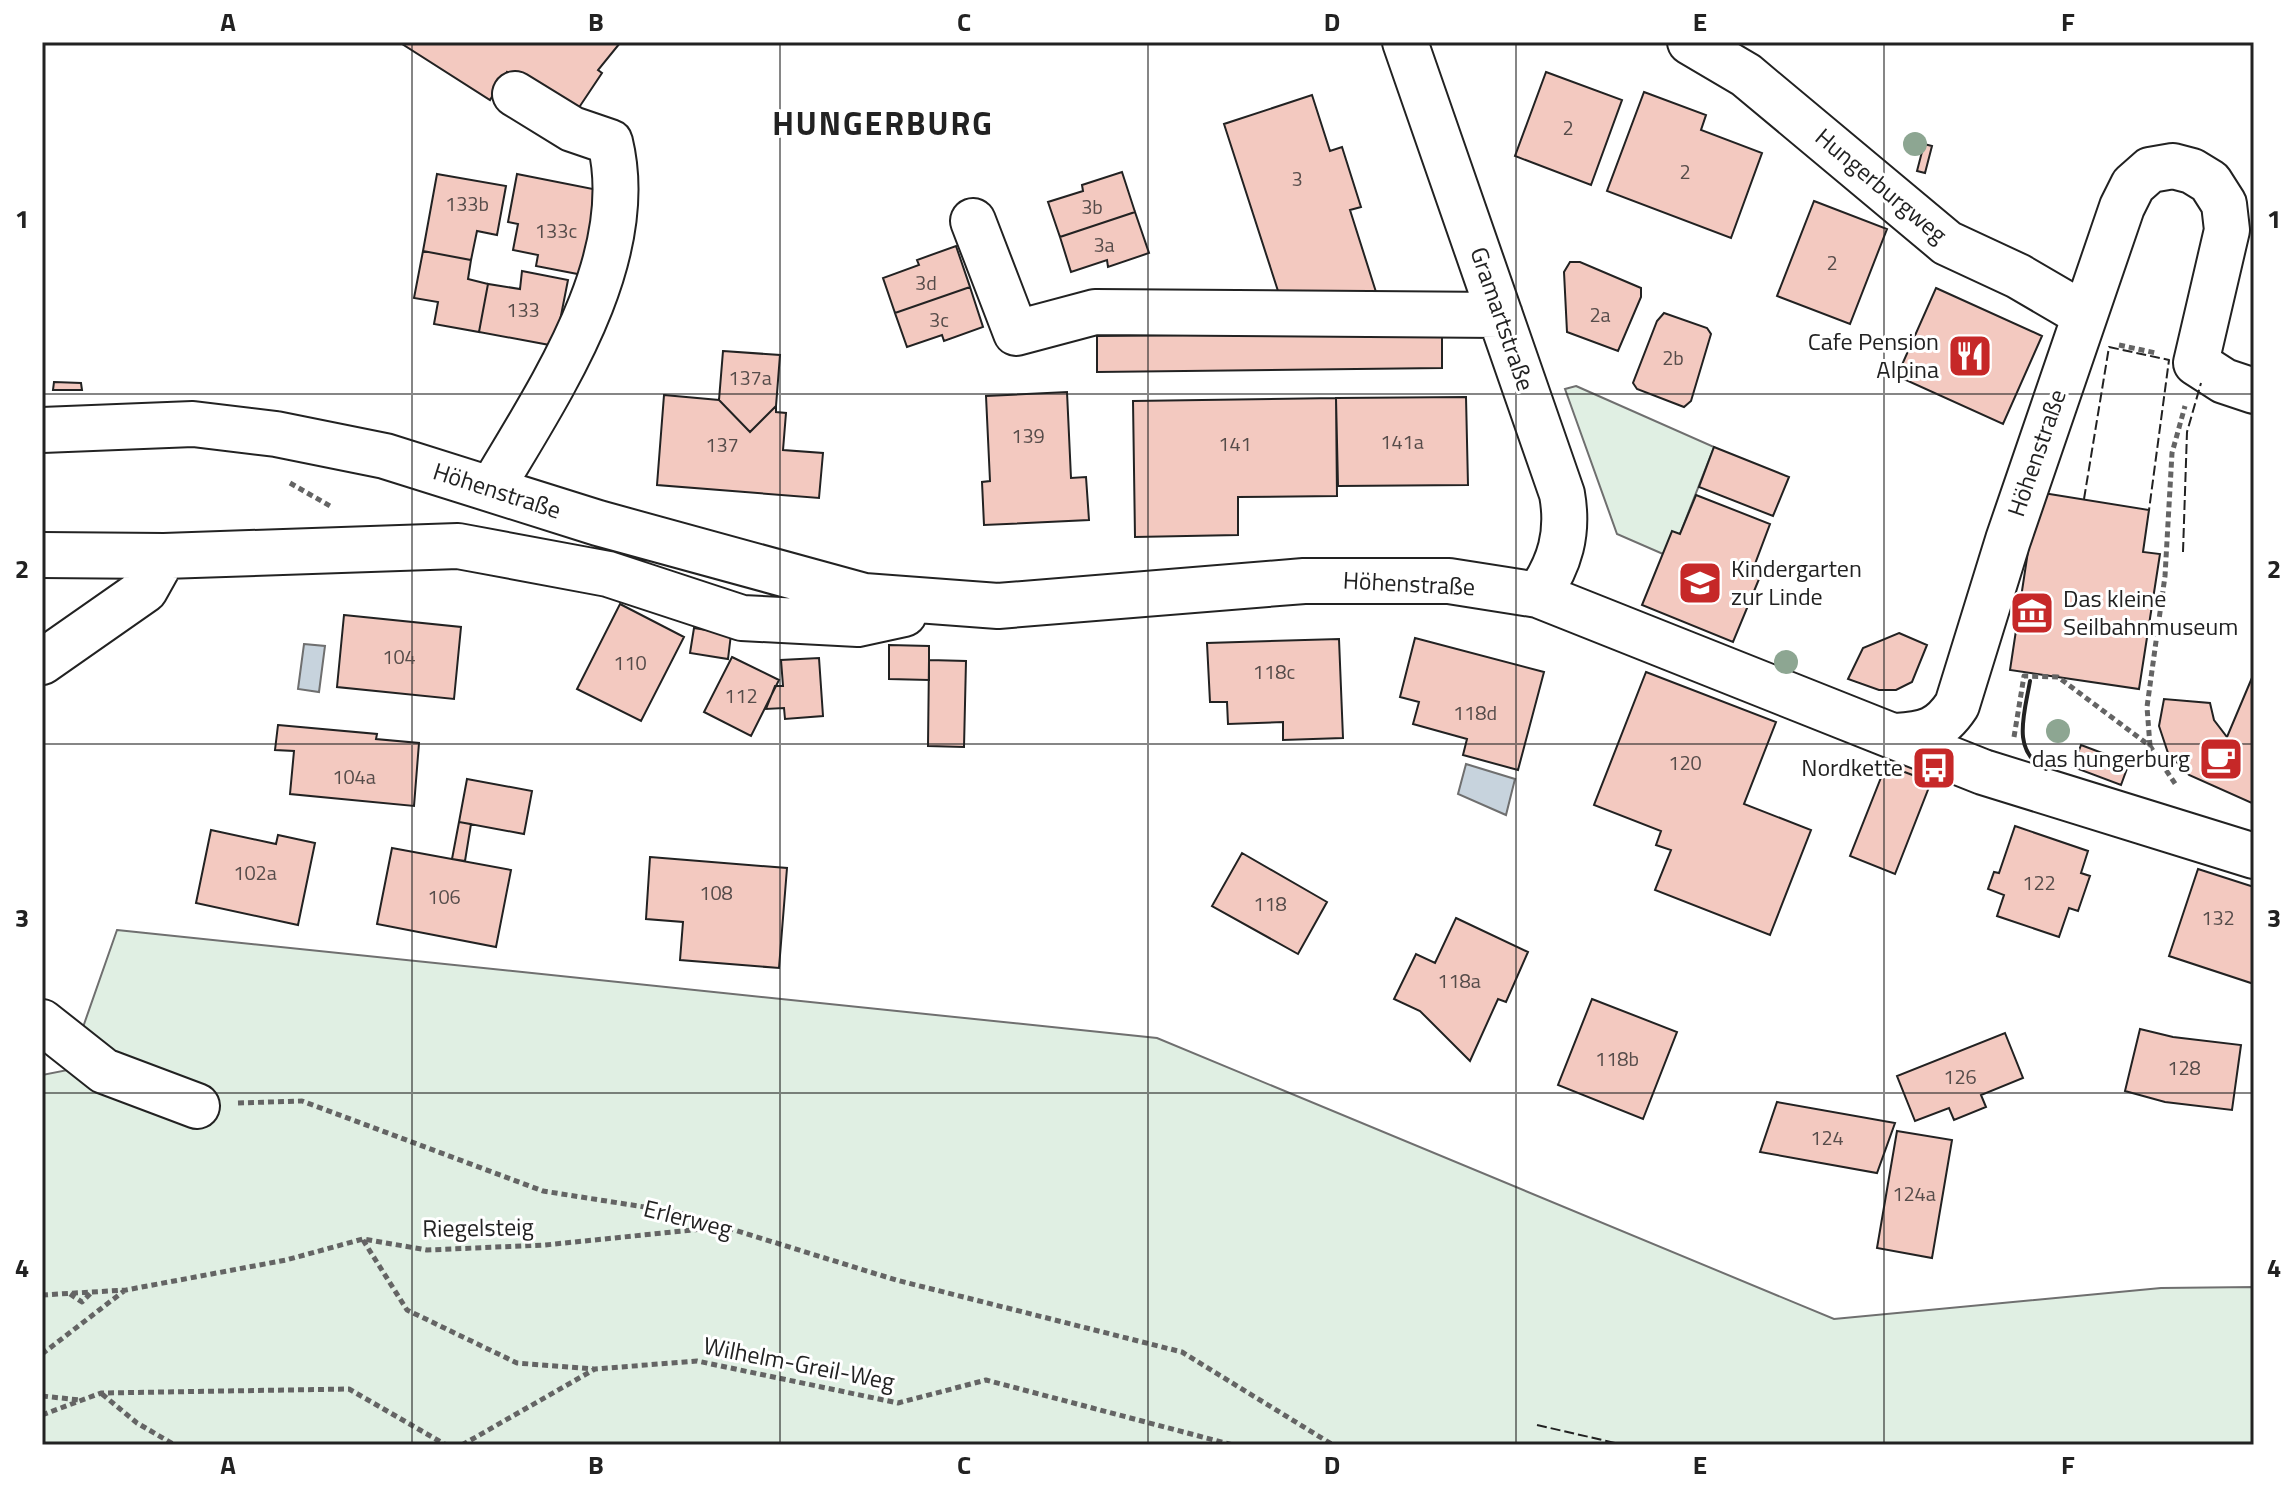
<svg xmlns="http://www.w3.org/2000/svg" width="2296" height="1487" font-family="'Titillium Web',sans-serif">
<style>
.green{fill:#e0efe3;stroke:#6f6f6f;stroke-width:2}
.water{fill:#c7d3dd;stroke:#6f6f6f;stroke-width:2}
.building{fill:#f3c9c0;stroke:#222;stroke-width:2}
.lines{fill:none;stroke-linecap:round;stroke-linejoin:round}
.minor-casing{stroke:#222;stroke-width:48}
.path{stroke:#646464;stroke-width:5;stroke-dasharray:6 4;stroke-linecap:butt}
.minor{stroke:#fff;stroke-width:44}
.fence{stroke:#222;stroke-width:2;stroke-dasharray:10 4;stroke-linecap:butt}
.wall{stroke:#222;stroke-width:4}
.tree{fill:#8da692}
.grid{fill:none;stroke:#222;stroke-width:2;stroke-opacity:0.55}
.labels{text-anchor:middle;stroke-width:6;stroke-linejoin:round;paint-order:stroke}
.number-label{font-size:20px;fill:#564c4a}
.street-label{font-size:24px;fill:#222;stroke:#fff}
.poi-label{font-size:24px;fill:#222;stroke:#fff;text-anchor:end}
.district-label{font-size:32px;font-weight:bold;letter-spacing:2px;fill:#222;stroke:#fff}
.neatline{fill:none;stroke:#222;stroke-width:3}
.grid-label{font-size:26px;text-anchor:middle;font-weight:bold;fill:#222}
</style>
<rect width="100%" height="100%" fill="#fff"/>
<path class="green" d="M1576 386 1714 447 1680 534 1663 554 1617 534 1565 389Z
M117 930 1157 1038 1834 1319 2161 1288 2254 1287V1445H42V1075L68 1070Z"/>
<path class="water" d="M304 644 325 646 319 692 298 689Z
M1466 764 1515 779 1506 815 1458 794Z"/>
<path class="building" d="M399 42H619L620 43 598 70 602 73 574 115 507 72 490 100Z
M1546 72 1622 100 1591 185 1515 156Z
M1644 92 1706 115 1701 130 1762 153 1731 238 1607 191Z
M1312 95 1330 151 1342 147 1361 207 1350 210 1376 292 1279 294 1224 124Z
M1924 144 1932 146 1925 173 1917 171Z
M1122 172 1135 212 1060 237 1048 202 1083 191 1082 185Z
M437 174 506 186 497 235 477 231 471 260 423 251Z
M517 174 603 191 588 276 536 266 538 255 513 250 518 224 508 222Z
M1814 201 1887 229 1850 324 1777 296Z
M1135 212 1149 253 1108 267 1107 260 1071 272 1060 237Z
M956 246 970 287 895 313 883 278 919 265 917 260Z
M423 251 471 260 468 279 488 284 479 332 434 324 438 302 414 298Z
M1570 262H1580L1641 288V297L1618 351 1567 332 1564 272Z
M522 271 568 280 555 346 479 332 488 284 520 289Z
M970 287 983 327 944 341 942 335 907 347 895 313Z
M1936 288 2042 336 2003 424 1897 376Z
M1664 313 1707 328 1711 334 1691 401 1684 407 1637 389 1633 383 1657 321Z
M1442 332V368L1097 372V336Z
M723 351 780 355 776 406 750 432 719 400Z
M54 382 81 383 82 390H53Z
M1067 392 1071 478 1086 477 1089 520 984 525 982 482 990 481 986 396Z
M664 395 719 400 750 432 776 406V412L786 413 783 450 823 453 819 498 657 485Z
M1466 397 1468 485 1338 486 1336 398Z
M1336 398 1337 496 1238 497V535L1135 537 1133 401Z
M1714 447 1789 477 1773 516 1699 487Z
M2037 492 2149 510 2143 552 2160 554 2139 689 2010 670Z
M1696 495 1770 524 1755 564 1764 567 1733 642 1642 605 1672 531 1680 534Z
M620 604 684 637 641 721 577 689Z
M344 615 461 627 454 699 337 687Z
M694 628 731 634 728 659 690 653Z
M1899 633 1927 645 1912 682 1896 690H1879L1848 679 1863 648Z
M1415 638 1544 672 1518 770 1463 755 1467 739 1413 724 1419 702 1400 697Z
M1339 639 1343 738 1283 740V722L1228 724 1227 702H1210L1207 643Z
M889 645 929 646V680L889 679Z
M732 657 779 680 751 736 704 712Z
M819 658 823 716 785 719 784 708 766 709 775 686H783L781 660Z
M929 660 966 661 964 747 928 746Z
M1646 672 1776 722 1744 804 1811 830 1770 935 1655 890 1671 850 1656 845 1661 831 1594 805Z
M2254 673V804L2189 775 2168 753 2159 726 2164 699 2210 703 2214 720 2227 737Z
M278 725 377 734 376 739 419 743 414 806 290 794 294 751 275 750Z
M2081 745 2129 763 2121 785 2073 767Z
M1890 755 1935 773 1931 782 1886 765Z
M1886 765 1931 782 1895 874 1850 856Z
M467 779 532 791 524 834 459 822Z
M459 822 471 824 465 861 452 859Z
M2015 826 2088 851 2081 873 2090 876 2078 911 2069 908 2059 937 1997 916 2004 895 1988 889 1994 872 1999 873Z
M211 830 276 844 278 835 315 843 298 925 196 903Z
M392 848 511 870 496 947 377 924Z
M1242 853 1327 902 1298 954 1212 906Z
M650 857 787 868 779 968 680 960 683 922 646 919Z
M2198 869 2254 887V984L2169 956Z
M1456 918 1528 952 1506 1002 1498 999 1470 1061 1420 1011 1394 999 1416 954 1435 963Z
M1592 999 1677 1032 1643 1119 1558 1085Z
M2140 1029 2173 1037 2241 1045 2232 1110 2165 1102 2125 1091Z
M2005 1033 2023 1078 1981 1095 1986 1107 1954 1120 1949 1108 1915 1121 1897 1076Z
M1777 1102 1895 1123 1877 1173 1760 1152Z
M1897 1131 1952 1140 1932 1258 1877 1248Z"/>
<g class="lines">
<g class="minor-casing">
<path id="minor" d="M1405 42 1562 494C1569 533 1560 564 1538 595
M1690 42 1746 75 1947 243 2018 276 2083 314
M973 221 1016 333 1095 312 1500 315
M42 430 193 424 276 434 385 456 598 523 864 596 998 606 1304 581H1449L1538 595 1983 772 2254 856
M492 488C549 391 639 260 610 142L572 129 515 94
M42 555 164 556 458 546 608 574 742 618 858 624 904 614
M42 662 145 590 164 556
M1896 736C1925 734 1940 731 1957 705L2008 540 2122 207 2133 185 2150 170 2173 166 2192 171 2210 182 2224 204 2227 230 2196 363 2224 381 2254 391
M42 1022 104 1071 197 1106"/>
</g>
<path class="path" d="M2119 345 2156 353
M290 483 330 506
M2014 737 2024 676 2058 677 2150 746 2176 785
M2150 746 2147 707 2165 576 2172 453 2185 406
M238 1103 302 1101 543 1191 676 1212 896 1280 1182 1352 1333 1445
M363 1240 407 1310 517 1363 594 1369
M70 1294 82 1302 92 1292
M42 1295 126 1290 286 1260 363 1239 427 1250 545 1245 722 1227
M42 1354 124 1291
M102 1394 137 1423 175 1445
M42 1396 80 1400
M42 1415 101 1393 349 1389 446 1445
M462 1445 595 1369 697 1361 898 1403 986 1380 1233 1445
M1500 1445H1538"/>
<use href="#minor" class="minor"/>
<path class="fence" d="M2084 499 2109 347 2169 360 2149 510
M2183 552 2187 432 2201 383
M1537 1425 1624 1445"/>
<path class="wall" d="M2030 681C2025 712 2010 752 2046 769"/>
</g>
<g class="tree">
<circle cx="1915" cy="144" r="12"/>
<circle cx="1786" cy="662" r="12"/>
<circle cx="2058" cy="731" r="12"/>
</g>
<path class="grid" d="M412 42V1445M780 42V1445M1148 42V1445M1516 42V1445M1884 42V1445M42 394H2254M42 744H2254M42 1093H2254"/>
<defs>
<g id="restaurant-square" transform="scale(2.3)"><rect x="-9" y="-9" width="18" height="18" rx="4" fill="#c62828" stroke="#fff"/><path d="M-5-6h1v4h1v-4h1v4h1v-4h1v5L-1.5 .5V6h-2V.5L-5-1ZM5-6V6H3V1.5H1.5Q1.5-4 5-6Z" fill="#fff"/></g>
<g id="school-square" transform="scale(2.3)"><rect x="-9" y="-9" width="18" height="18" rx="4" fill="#c62828" stroke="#fff"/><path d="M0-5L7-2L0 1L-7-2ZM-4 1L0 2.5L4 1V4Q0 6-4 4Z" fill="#fff"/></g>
<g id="museum-square" transform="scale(2.3)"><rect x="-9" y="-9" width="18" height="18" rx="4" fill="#c62828" stroke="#fff"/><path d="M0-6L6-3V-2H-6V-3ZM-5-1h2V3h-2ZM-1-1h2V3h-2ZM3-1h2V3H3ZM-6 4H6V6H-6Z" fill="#fff"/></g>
<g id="cafe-square" transform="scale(2.3)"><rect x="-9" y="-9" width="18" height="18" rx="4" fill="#c62828" stroke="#fff"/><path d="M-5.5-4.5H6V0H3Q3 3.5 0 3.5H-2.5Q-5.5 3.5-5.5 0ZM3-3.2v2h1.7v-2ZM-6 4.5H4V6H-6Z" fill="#fff"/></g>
<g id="bus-square" transform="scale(2.3)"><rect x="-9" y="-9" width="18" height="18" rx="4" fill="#c62828" stroke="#fff"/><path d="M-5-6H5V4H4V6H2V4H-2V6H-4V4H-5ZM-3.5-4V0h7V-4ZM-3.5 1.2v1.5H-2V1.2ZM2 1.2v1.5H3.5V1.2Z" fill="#fff"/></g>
</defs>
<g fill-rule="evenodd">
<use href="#restaurant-square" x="1970" y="356"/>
<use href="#school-square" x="1700" y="583"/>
<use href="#museum-square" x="2032" y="613"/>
<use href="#cafe-square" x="2221" y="759"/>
<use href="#bus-square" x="1934" y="768"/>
</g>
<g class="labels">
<g class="number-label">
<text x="1568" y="135">2</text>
<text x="1685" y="179">2</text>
<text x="1297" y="186">3</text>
<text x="467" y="211">133b</text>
<text x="1092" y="214">3b</text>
<text x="556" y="238">133c</text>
<text x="1104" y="252">3a</text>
<text x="1832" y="270">2</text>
<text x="926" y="290">3d</text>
<text x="523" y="317">133</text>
<text x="1600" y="322">2a</text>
<text x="939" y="327">3c</text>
<text x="1673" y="365">2b</text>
<text x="750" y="385">137a</text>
<text x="1028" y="443">139</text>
<text x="1402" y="449">141a</text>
<text x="1235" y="451">141</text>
<text x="722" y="452">137</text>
<text x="399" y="664">104</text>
<text x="630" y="670">110</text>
<text x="1274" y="679">118c</text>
<text x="741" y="703">112</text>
<text x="1475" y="720">118d</text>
<text x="1685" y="770">120</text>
<text x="354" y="784">104a</text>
<text x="255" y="880">102a</text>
<text x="2039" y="890">122</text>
<text x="716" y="900">108</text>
<text x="444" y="904">106</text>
<text x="1270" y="911">118</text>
<text x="2218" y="925">132</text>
<text x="1459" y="988">118a</text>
<text x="1617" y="1066">118b</text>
<text x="2184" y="1075">128</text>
<text x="1960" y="1084">126</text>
<text x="1827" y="1145">124</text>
<text x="1914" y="1201">124a</text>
</g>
<g class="street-label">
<text transform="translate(1881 186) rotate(40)" y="8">Hungerburgweg</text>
<text transform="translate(1502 319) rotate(71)" y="8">Gramartstraße</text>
<text transform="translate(2037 453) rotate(-71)" y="8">Höhenstraße</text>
<text transform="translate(497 491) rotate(18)" y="8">Höhenstraße</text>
<text transform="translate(1409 584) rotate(3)" y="8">Höhenstraße</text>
<text transform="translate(688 1219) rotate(14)" y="8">Erlerweg</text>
<text transform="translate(478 1228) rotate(-1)" y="8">Riegelsteig</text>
<text transform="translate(799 1364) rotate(11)" y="8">Wilhelm-Greil-Weg</text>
</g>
<g class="poi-label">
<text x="1939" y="350">Cafe Pension<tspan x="1939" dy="28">Alpina</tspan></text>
<text x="1731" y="577" text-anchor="start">Kindergarten<tspan x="1731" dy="28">zur Linde</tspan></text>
<text x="2063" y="607" text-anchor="start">Das kleine<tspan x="2063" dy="28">Seilbahnmuseum</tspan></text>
<text x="2190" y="767">das hungerburg</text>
<text x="1903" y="776">Nordkette</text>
</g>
<g class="district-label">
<text x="883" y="135">HUNGERBURG</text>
</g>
</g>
<rect width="2296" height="1487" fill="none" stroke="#ffffff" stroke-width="88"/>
<rect x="44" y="44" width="2208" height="1399" class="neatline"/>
<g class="grid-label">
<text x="228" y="31">A</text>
<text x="596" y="31">B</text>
<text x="964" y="31">C</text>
<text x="1332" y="31">D</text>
<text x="1700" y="31">E</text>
<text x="2068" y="31">F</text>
<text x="22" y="228">1</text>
<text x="2274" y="228">1</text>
<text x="22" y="578">2</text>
<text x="2274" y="578">2</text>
<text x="22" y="927">3</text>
<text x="2274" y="927">3</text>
<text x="22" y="1277">4</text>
<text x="2274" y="1277">4</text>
<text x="228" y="1474">A</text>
<text x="596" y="1474">B</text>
<text x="964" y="1474">C</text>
<text x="1332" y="1474">D</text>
<text x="1700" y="1474">E</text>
<text x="2068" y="1474">F</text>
</g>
</svg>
